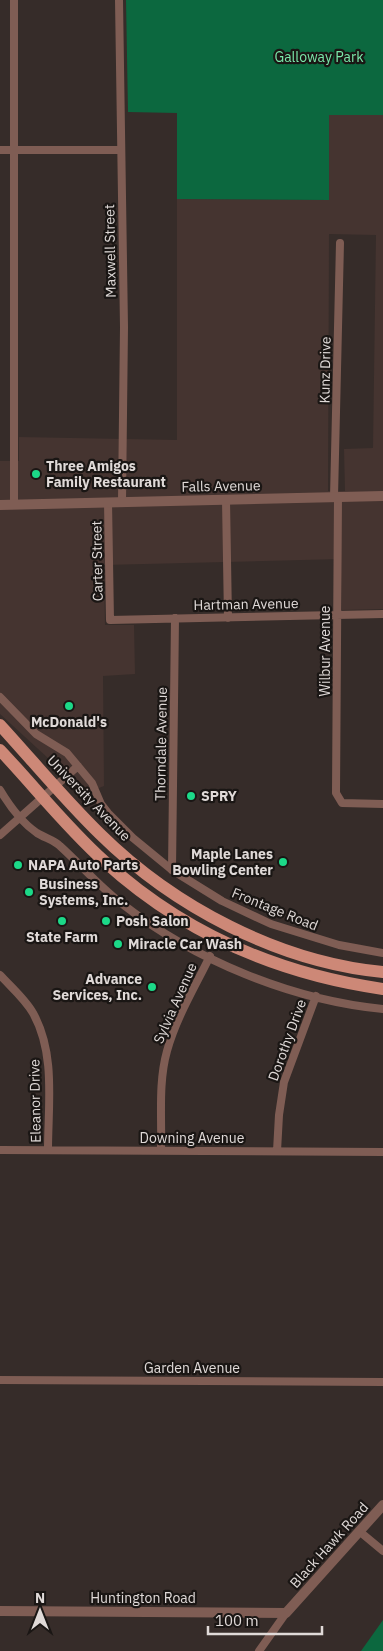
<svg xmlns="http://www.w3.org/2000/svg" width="383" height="1651" font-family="'IBM Plex Sans',sans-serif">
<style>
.built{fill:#453430;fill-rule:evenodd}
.green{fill:#0c683f}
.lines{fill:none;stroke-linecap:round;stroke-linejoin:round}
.minor{stroke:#7f5d54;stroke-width:8}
.tertiary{stroke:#7f5d54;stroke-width:10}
.primary{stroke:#cd8877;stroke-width:12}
.poi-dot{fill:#1cd988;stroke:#1a1614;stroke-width:2}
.labels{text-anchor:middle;stroke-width:4.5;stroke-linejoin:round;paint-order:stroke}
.park-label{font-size:14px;fill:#7be9ab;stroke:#1a1614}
.street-label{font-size:14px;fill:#e0dad8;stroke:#1a1614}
.poi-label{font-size:14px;font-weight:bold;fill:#e0dad8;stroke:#1a1614;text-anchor:start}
</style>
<rect width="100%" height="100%" fill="#362c29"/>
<path class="built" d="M329 115H383V609L342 610 341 559 104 565 105 625H134L135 674 103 676 104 786 86 793 0 714V461H19V437L177 440V199L329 200ZM329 234 376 235 373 448 344 449 345 491H328Z"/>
<path class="green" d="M126 0H383V115H329V200L177 199V113L128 112Z
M383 1620V1651H361Z"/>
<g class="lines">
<path class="minor" d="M14 0V505
M119 0 124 327 122 501
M0 150H121
M334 497 340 243
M338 497 336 793 342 803 383 804
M226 500 228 618
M108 502 110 620 383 614
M0 697 36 734 67 753 92 783 101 804 108 813 133 838 172 870 222 901 271 924 339 945 383 953
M0 790C9 805 22 823 37 833 45 838 54 840 60 846 81 865 99 886 121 903 194 960 291 1000 383 1009
M0 835 78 766
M172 870 175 618
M0 975C11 987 25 999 33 1013 56 1054 48 1105 48 1150
M0 1150 383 1152
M161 1151C162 1118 158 1083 167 1051 176 1018 195 987 210 956
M277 1151 279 1115 284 1082 316 996
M0 1380 383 1382
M359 1531 383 1551
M259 1651 286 1613"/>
<path class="tertiary" d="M0 505 383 496
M0 1611 286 1613 383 1505"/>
<path class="primary" d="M0 725C33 761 65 800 100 834 174 907 279 962 383 972
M0 750C35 787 67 828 104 861 183 933 278 974 383 989"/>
</g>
<g class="poi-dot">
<circle cx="36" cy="474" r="5"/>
<circle cx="69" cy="706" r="5"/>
<circle cx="191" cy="796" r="5"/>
<circle cx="283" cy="862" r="5"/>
<circle cx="18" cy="865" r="5"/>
<circle cx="29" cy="892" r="5"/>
<circle cx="62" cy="921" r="5"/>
<circle cx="106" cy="921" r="5"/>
<circle cx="118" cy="944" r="5"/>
<circle cx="152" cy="987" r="5"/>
</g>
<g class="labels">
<g class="park-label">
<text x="319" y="62">Galloway Park</text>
</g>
<g class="street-label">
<text transform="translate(110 251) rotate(-91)" y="5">Maxwell Street</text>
<text transform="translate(325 370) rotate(-89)" y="5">Kunz Drive</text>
<text transform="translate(221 486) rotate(-1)" y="5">Falls Avenue</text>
<text transform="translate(97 561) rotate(-91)" y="5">Carter Street</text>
<text transform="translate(246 604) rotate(-1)" y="5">Hartman Avenue</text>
<text transform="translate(325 651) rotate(-90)" y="5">Wilbur Avenue</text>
<text transform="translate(161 744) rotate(-89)" y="5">Thorndale Avenue</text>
<text transform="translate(89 798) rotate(46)" y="5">University Avenue</text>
<text transform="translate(275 909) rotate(22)" y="5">Frontage Road</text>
<text transform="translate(175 1003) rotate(-66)" y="5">Sylvia Avenue</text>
<text transform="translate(287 1040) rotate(-70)" y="5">Dorothy Drive</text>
<text transform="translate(35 1101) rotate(-91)" y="5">Eleanor Drive</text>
<text x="192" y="1143">Downing Avenue</text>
<text x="192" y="1373">Garden Avenue</text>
<text transform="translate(329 1545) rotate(-48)" y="5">Black Hawk Road</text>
<text x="143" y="1603">Huntington Road</text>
</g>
<g class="poi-label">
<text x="46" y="471">Three Amigos<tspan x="46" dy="16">Family Restaurant</tspan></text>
<text x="69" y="727" text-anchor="middle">McDonald's</text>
<text x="201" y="801">SPRY</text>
<text x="273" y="859" text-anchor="end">Maple Lanes<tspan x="273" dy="16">Bowling Center</tspan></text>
<text x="28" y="870">NAPA Auto Parts</text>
<text x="39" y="889">Business<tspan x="39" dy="16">Systems, Inc.</tspan></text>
<text x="116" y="926">Posh Salon</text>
<text x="62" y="942" text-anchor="middle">State Farm</text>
<text x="128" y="949">Miracle Car Wash</text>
<text x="142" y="984" text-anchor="end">Advance<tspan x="142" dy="16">Services, Inc.</tspan></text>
</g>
</g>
<g transform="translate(40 1611)" stroke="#1a1614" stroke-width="4" paint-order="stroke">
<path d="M0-4L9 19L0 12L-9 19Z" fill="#e0dad8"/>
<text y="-8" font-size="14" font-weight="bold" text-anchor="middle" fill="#e0dad8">N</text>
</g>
<path d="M208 1626v8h114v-8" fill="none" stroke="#e0dad8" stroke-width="2.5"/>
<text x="215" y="1626" font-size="15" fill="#e0dad8" stroke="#1a1614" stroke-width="4" paint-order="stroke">100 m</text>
</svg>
